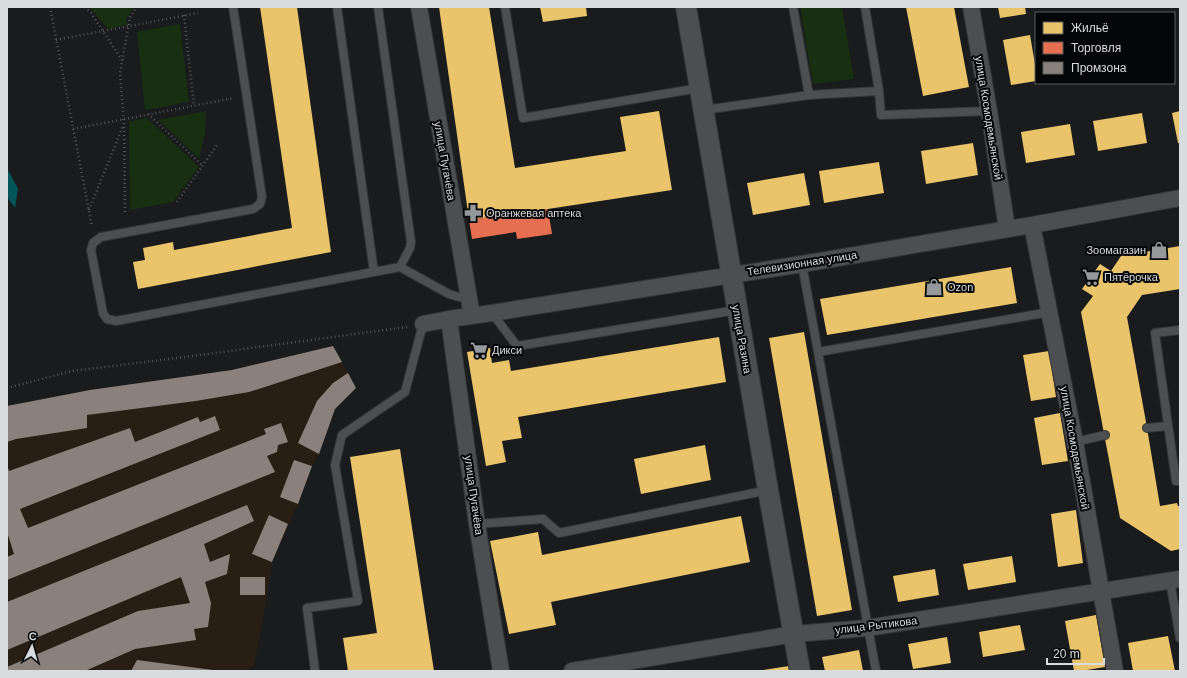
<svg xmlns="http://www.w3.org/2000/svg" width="1187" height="678" font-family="Arial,sans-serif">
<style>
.industrial{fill:#291e14}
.green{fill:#182f11}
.water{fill:#025658}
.homes{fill:#e9c46a}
.shops{fill:#e76f51}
.industry{fill:#8a817c}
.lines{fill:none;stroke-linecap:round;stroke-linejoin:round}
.service-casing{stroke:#333436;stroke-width:10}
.minor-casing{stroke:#333436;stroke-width:18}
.tertiary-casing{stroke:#333436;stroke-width:22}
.path{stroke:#545557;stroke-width:2.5;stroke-dasharray:1 3;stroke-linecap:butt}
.service{stroke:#4c4e50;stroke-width:8}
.minor{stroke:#4c4e50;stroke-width:16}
.tertiary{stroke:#4c4e50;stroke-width:20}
.labels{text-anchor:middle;stroke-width:4;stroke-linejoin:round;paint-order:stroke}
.street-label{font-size:11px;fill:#d9dcdf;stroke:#050607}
.poi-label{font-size:11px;fill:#d9dcdf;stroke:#050607;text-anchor:start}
</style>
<rect width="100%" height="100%" fill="#191b1d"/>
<path class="industrial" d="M333 346 356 388 335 409 319 454 312 466 298 504 272 562 267 596 254 666 246 671H7V406L90 390 232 370Z"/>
<path class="green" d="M91 7H134L126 19 127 25 108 29 91 9Z
M800 7H842L854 79 813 84Z
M180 24 189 102 145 110 137 32Z
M206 111 205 134 199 158 158 120Z
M147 118 199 167 173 202 130 210 129 122Z"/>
<path class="water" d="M7 168 18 189 15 208 7 197Z"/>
<path class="homes" d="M260 7H297L331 252 138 289 133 262 145 260 143 248 173 242 174 250 292 228Z
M439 7H489L515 168 626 151 620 117 659 111 672 190 548 209 469 220Z
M540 7H586L587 16 543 22Z
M906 7H954L969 87 923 96Z
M998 7H1025L1026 14 1000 18Z
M1030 35 1036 70V81L1011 85 1003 40Z
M1180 111V143H1178L1172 113Z
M1142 113 1147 143 1098 151 1093 121Z
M1070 124 1075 155 1026 163 1021 132Z
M973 143 978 175 926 184 921 151Z
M879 162 884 193 824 203 819 171Z
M804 173 810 205 753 215 747 183Z
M1180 246V289L1142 295 1127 317 1146 422 1160 506 1177 503 1178 506H1180V549L1171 551 1120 518 1081 312 1093 296 1082 289 1100 264 1111 271 1121 256Z
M1011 267 1017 303 827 335 820 299Z
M804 332 852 610 817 616 769 338Z
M719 337 726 382 518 417 522 438 502 441 506 462 486 466 467 352 490 348 492 363 509 360 511 371Z
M1049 351 1056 397 1031 401 1023 355Z
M1060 413 1068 461 1042 465 1034 418Z
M705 445 711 480 641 494 634 459Z
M400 449 434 671H348L343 638 377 633 350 457Z
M1076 510 1083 563 1058 567 1051 514Z
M741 516 750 562 551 602 556 625 509 634 490 541 538 532 542 555Z
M1012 556 1016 582 968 590 963 564Z
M935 569 939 595 898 602 893 576Z
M1096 615 1105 667 1081 671H1074L1065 621Z
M1020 625 1025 650 983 657 979 632Z
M1168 636 1175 671H1133L1128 643Z
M947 637 951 663 913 669 908 644Z
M859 650 863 671H825L822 657Z
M789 666 790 671H763V670Z"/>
<path class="shops" d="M548 209 552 234 517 239 516 232 472 239 469 220Z"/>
<path class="industry" d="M333 346 342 362 249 392 196 401 87 415V428L16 439 7 442V406L90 390 232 370Z
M348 373 356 388 335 409 319 454 298 443 317 401 333 383Z
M215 416 220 430 20 509 28 528 266 434 264 429 281 423 288 442 278 445 277 452 267 456 275 472 7 580V557L14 554 7 532V465L9 471 130 428 135 442 198 417 200 422Z
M294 460 312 466 298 504 280 497Z
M247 505 254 521 204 544 210 562 230 554 227 574 205 582 211 603 208 627 194 629 196 640 135 649 85 671H7V667L138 611 190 603 181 577 7 650V602Z
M269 515 288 524 272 562 252 554Z
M240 577H265V595H240Z
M137 660 213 670V671H131Z"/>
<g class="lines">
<g class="service-casing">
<path id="service" d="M233 7 262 197 260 204 253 209 101 237 93 243 91 250 103 313 107 319 116 321 400 267 449 294 459 297 468 296
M337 7 374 272
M378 7 411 242 410 248 400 267
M505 7 523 118 699 88
M793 7 809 95
M865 7 879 91 881 115 989 111
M704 110 809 95 879 91
M802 264 876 671
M492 313 517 346 737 310
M1180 330 1155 333 1176 481H1180
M818 352 1050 312
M1147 428 1168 426
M1075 442 1105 435
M477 524 543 519 559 533 768 490
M1170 581 1180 638
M315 671 307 608 358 601 335 465 342 435 405 392 423 324"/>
</g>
<g class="minor-casing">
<path id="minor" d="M419 7 472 316
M971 7 989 111 1007 229
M1032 225 1075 442 1115 671
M449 319 477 524 501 671
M423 324 449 319 492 313 802 264 1032 225 1180 198
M572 671 794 634 867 628 1180 579"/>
</g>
<g class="tertiary-casing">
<path id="tertiary" d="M686 7 768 490 800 671"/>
</g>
<path class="path" d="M50 7 92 227
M85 7 91 13 122 60
M184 15 194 106
M56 40 198 13
M148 114 203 166
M73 129 234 98
M177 202 217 145
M89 210 123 126
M125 212 124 124 120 73 130 17 137 7
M7 388 72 371 170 359 407 327"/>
<use href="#service" class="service"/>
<use href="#minor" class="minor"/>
<use href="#tertiary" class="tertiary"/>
</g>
<defs>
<g id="pharmacy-bare" transform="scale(1.38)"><path d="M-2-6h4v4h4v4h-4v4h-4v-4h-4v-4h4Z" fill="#96989b" stroke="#050607" stroke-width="2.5" paint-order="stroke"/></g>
<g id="shop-bare" transform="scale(1.38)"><path d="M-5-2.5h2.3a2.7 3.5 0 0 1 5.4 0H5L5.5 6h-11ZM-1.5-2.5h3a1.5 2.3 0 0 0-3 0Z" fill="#96989b" stroke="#050607" stroke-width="2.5" paint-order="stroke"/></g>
<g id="supermarket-bare" transform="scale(1.38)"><path d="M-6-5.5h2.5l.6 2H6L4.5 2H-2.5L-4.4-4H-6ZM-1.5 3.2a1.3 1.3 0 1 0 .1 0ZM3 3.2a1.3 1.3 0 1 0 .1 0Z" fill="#96989b" stroke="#050607" stroke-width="2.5" paint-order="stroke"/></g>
</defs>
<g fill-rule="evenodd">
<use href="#pharmacy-bare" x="473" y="213"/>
<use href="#shop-bare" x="1159" y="250"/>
<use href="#supermarket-bare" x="1091" y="277"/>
<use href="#shop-bare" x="934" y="287"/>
<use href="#supermarket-bare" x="479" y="350"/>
</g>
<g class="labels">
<g class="street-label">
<text transform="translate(989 118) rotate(81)" y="4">улица Космодемьянской</text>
<text transform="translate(445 161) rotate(80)" y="4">улица Пугачёва</text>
<text transform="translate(802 263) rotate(-9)" y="4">Телевизионная улица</text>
<text transform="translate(742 339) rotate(80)" y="4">улица Разина</text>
<text transform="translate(1075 448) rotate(80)" y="4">улица Космодемьянской</text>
<text transform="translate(474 495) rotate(82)" y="4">улица Пугачёва</text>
<text transform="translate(876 625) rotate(-7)" y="4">улица Рытикова</text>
</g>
<g class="poi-label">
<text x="486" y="217">Оранжевая аптека</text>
<text x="1146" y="254" text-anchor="end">Зоомагазин</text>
<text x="1104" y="281">Пятёрочка</text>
<text x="947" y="291">Ozon</text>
<text x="492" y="354">Дикси</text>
</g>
</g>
<rect width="1187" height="678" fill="none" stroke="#d9dcdf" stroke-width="16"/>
<rect x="1035" y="12" width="140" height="72" fill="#050607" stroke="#5a5c5d"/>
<rect x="1043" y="22" width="20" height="12" fill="#e9c46a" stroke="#5a5c5d"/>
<text x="1071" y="32" font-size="12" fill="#d9dcdf">Жильё</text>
<rect x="1043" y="42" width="20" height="12" fill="#e76f51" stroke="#5a5c5d"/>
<text x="1071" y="52" font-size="12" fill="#d9dcdf">Торговля</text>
<rect x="1043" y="62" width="20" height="12" fill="#8a817c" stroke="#5a5c5d"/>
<text x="1071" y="72" font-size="12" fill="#d9dcdf">Промзона</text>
<g transform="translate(32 646) rotate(5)" stroke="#050607" stroke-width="3" paint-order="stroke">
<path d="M0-3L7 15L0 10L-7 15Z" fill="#d9dcdf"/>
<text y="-6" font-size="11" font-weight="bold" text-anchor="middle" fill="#d9dcdf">С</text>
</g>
<path d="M1047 658v6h57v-6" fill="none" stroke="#d9dcdf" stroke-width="2"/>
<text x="1053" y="658" font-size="12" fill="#d9dcdf" stroke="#050607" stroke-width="3" paint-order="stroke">20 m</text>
</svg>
